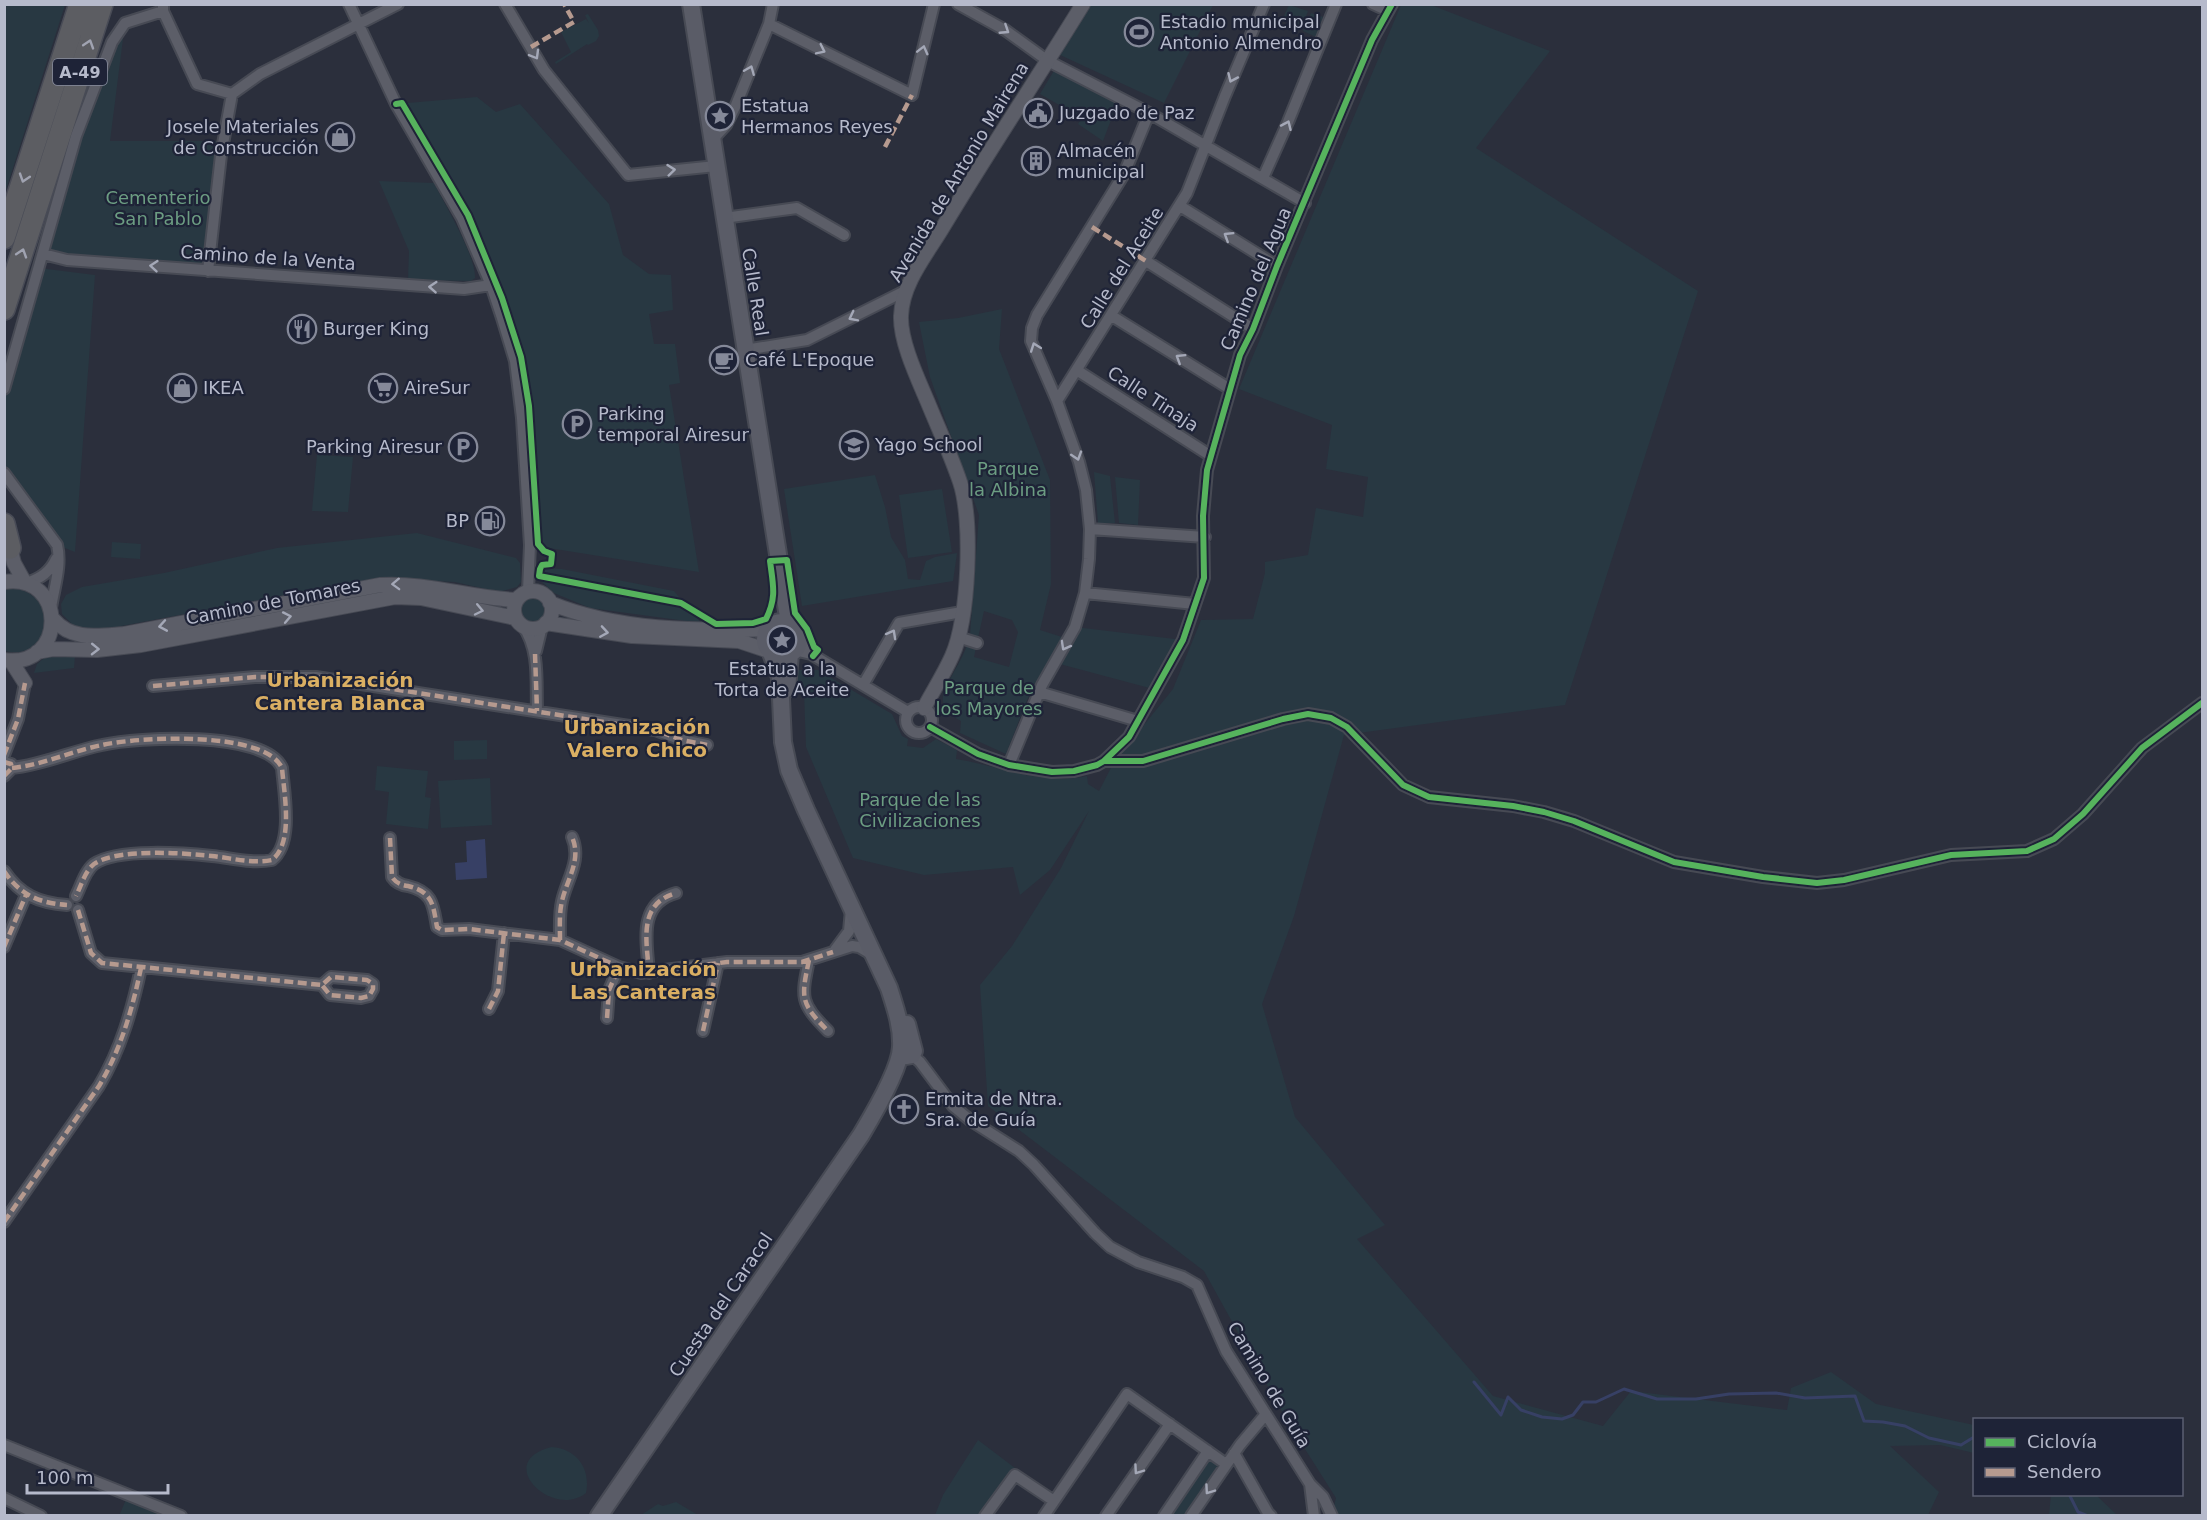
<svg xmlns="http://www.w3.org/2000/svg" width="2207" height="1520" font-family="'DejaVu Sans',sans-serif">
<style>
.green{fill:#283842}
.water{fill:#374065}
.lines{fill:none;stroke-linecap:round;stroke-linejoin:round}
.stream{stroke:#374065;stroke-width:3}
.minor-casing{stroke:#474a54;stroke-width:14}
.tertiary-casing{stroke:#474a54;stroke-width:16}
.secondary-casing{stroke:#474a54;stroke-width:20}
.motorway-casing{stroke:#484b56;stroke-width:24}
.minor{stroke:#5c5e68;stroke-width:10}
.tertiary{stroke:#5c5e68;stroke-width:14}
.secondary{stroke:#5a5c67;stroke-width:16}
.motorway{stroke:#5c5d62;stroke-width:21}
.quiet{stroke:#b69a8f;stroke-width:4.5;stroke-dasharray:9 4.5;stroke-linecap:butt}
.cycleway-casing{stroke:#1e2337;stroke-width:10}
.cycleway{stroke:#56b35d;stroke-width:6}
.oneway{stroke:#a4a8b7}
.oneway2{stroke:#a0a3b1}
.labels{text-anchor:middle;stroke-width:4.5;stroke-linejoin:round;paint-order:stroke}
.shield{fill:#1e2337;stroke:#888d9f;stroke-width:1.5}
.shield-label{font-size:16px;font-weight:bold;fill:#b6bacb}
.poi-label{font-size:18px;fill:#b6bacb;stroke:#1e2337;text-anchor:start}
.street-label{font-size:18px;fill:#b6bacb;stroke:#1e2337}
.park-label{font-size:18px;fill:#6c9d82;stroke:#1e2337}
.neighbourhood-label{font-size:20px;font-weight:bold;fill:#daaf63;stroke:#1e2337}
</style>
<rect width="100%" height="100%" fill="#2b2f3c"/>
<path class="green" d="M5 4 65 5 5 193 4 5Z
M1089 5H1213L1164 103 1058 54Z
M1289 5 1308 11 1301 28 1282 20Z
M1401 5H1431L1550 51 1476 148 1698 291 1565 705 1344 735 1294 916 1262 1004 1295 1117 1385 1225 1357 1239 1493 1396 1603 1426 1631 1391 1787 1410 1791 1388 1831 1372 1876 1404 1974 1425V1453L1940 1445 1890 1446 1939 1492 1928 1515H1332L1336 1498 1286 1419 1204 1271 988 1106 980 985 1012 946 1061 868 1089 811 1050 870 1020 895 1013 867 924 875 853 858 806 747 804 692 796 681 797 670H818L892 714 902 736 908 739 907 746 923 748 936 739 957 750 956 759C1000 766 1042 786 1087 776L1088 784 1099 791 1114 762 1173 689 1201 620 1253 619 1265 573V562L1308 555 1316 508 1363 517 1368 477 1326 469 1332 425 1239 389Z
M1311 13 1323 17 1316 37 1303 31Z
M588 14 598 30 599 36 596 41 588 45 587 44 556 64 555 62 571 52 561 32 586 19 589 23 585 15Z
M125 23 110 141H223L208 271 43 254 76 136Z
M1055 69 1117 104 1103 141 1078 124 1082 118 1040 94Z
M477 97 496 112 520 104 609 204 623 255 649 274 671 275 673 310 649 314 654 344H675L680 383 669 385 699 572 530 545 515 361 469 236 396 104Z
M379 181 434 183C445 205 476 256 475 278L471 281 408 280 409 251Z
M39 268 95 275 75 552 57 545 5 471V389Z
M1002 309 999 349 1050 480 1051 584 1040 630 1062 637 1027 700 1006 754 960 733 961 721C952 716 941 709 943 696 944 686 963 659 967 645L976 647 974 657 1009 667 1018 632 1012 620 984 611 978 638 970 635 979 515 930 377 919 322 958 318Z
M317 455 353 457 348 512 312 511Z
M1094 472 1110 476 1115 523H1098Z
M875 475 885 507 891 537 905 560 908 579 920 580 926 561 935 557 957 553 953 581 802 606 784 489Z
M1115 477 1140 480 1138 525 1119 523Z
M942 489 952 552 908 558 899 495Z
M417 533 516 558 520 563 521 582 517 587 499 592 455 582 393 579 317 589 95 631 76 628 62 614 61 604 66 595 82 587 164 573 277 548Z
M112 542 141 544 140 559 111 557Z
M542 568 562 569 674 591 701 623 590 608 554 593 539 579Z
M10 588C64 592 50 663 5 651L4 590Z
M519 609a14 14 0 1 1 28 0a14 14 0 1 1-28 0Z
M1075 627 1183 640 1157 690 1056 663Z
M50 653 75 656 74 668 34 673 37 664Z
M487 740V759L454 760V741Z
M377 766 428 771 425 797 431 798 428 829 386 824 389 792 375 790Z
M490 778 492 825 441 828 438 781Z
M978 1440 1015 1468 981 1515H935L943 1495Z
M552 1447C577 1449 591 1469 586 1493 552 1520 492 1461 552 1447Z
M1208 1458 1219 1465 1185 1515 1168 1516Z
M2051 1495H2096L2117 1515H2049Z
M127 1497 164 1512 162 1515 119 1516Z
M676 1502 698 1515H641L658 1504 663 1506Z"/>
<path class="water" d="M485 839 487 878 456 880 455 863 467 862 466 841Z"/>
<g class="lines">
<path class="stream" d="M1474 1382 1501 1415 1508 1397 1521 1410 1542 1417 1562 1419 1573 1415 1583 1402H1596L1624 1389 1657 1399H1696L1729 1394 1776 1393 1805 1398 1855 1396 1864 1421 1883 1422 1905 1426 1929 1438 1961 1445 1974 1437
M2069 1494 2078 1512 2088 1516"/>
<g class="minor-casing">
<path id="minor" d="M349 4 396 104 462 218 491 285 502 318 515 361 522 418 530 545 528 591
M505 4 544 70 628 175 716 166
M958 4 1005 30 1048 61 1149 113 1305 203
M1373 4 1388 11
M163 6V11L197 84 232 94
M769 24 912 95 934 4
M713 139 726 125 736 105 769 24 773 4
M1263 178 1288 122 1336 4
M1180 206 1277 266
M724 218 797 208 844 235
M43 254 67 260 464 289 491 285
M1146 261 1253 329
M208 271 221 155 232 94 260 74 398 4
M1112 316 1230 389
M745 350 807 340 905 291
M1078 371 1211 456
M4 389 76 136 112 42 125 23 163 11
M1057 401 1187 193 1225 96 1264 4
M4 473 57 545C62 565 54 588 51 608
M1090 529 1205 537
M27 583C41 578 50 572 56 559
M1085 593 1195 604
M523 626C540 650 536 682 537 711
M958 637 977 643
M794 650 811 654 798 636
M536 651 542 626
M811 654 908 712
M863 685 899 623 962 612
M153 686 255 677H316L655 730 682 740 707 745
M1039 692 1138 721
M906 720a13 13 0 1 1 26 0a13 13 0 1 1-26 0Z
M930 727 978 754 1009 765 1052 772 1074 771 1097 765 1104 761 1129 737 1183 640 1204 578 1203 516 1207 470 1240 355 1253 329 1277 266 1372 40 1392 4
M4 755 18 719 25 683
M1104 761H1143L1283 719 1308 714 1331 718 1347 727 1403 785 1429 797 1513 806 1544 812 1574 821 1674 862 1763 877 1817 883 1844 880 1951 855 2027 851 2054 839 2083 814 2142 748 2202 703
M4 762 11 764 12 768 4 776
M1009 765 1042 685 1075 627 1085 593 1089 559 1090 529 1086 490 1079 462 1057 401 1031 341 1032 328 1037 315 1124 174 1149 113
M12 768C43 765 72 751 102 745 137 737 265 730 282 768 284 793 294 843 272 860 252 864 232 858 212 856 184 853 117 848 94 864 85 871 81 886 76 896
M390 838 392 877C396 883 401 885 408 886 433 892 433 905 437 927L442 930 469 929 560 940 619 967 641 973 727 962H802L852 946 859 947 871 954
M4 871C20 895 39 903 67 905
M78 910 91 953 102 963 322 985 331 977 367 980 373 984V989L369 996 361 998 330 995 322 985
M560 940C560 927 559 914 562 901 567 879 582 860 572 837
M4 947 26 895
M835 950 849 931 851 910
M809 960C801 998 800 1003 828 1031
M649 973C647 942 637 904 676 893
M489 1009 498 991 504 933
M607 1018 609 990 619 967
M703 1031 718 963
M912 1055 920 1062 953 1106 970 1120 1019 1151 1034 1165 1095 1233 1110 1247 1138 1262 1183 1277 1197 1285 1226 1351 1310 1484 1323 1497 1332 1516
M4 1222 99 1086C121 1049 132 1010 141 968
M4 1445 181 1516
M1234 1453 1268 1513 1271 1516
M1310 1484 1314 1516
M4 1498 41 1516
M985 1516 1015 1475 1054 1501
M1044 1516 1127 1394 1226 1464
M1106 1516 1170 1424
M1164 1516 1208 1451
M1191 1516 1240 1445 1266 1414"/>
</g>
<g class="tertiary-casing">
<path id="tertiary" d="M10 548 14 563 25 583
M4 582C67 572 68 669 4 660
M514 610a19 19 0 1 1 38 0a19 19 0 1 1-38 0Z
M550 603C618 631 696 631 769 629
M53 619C72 641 97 636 124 634L380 585C427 582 470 598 516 600
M546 623 632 636 739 641 769 651
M37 652 53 649 97 650 141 645 395 597 421 598 515 618
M11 661 25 683
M924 708C933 691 944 674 952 656 969 619 973 520 960 482 952 458 941 434 931 410 921 385 900 344 901 316 902 283 927 254 943 227 988 152 1037 79 1083 4"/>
</g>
<g class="secondary-casing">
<path id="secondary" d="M691 4 787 611 792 626
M765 639a17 17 0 1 1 34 0a17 17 0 1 1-34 0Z
M787 689 790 654
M901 1051 906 1056 912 1055 914 1051 907 1024
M599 1516 861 1135C873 1115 900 1069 901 1047 902 1026 895 1007 889 988L806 810 789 770 783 742 780 677 771 653"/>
</g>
<g class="motorway-casing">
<path id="motorway" d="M4 238 80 4
M4 309 102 4
M4 524 10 548"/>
</g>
<use href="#minor" class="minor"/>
<use href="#tertiary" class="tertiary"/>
<use href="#secondary" class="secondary"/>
<use href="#motorway" class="motorway"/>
<path class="quiet" d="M531 47 574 22 564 4
M885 147 912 95
M1092 227 1146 261
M535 654 537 711
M153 686 255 677H316L655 730 682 740 707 745
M4 755 18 719 25 683
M4 762 11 764 12 768 4 776
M12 768C43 765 72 751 102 745 137 737 265 730 282 768 284 793 294 843 272 860 252 864 232 858 212 856 184 853 117 848 94 864 85 871 81 886 76 896
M390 838 392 877C396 883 401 885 408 886 433 892 433 905 437 927L442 930 469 929 560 940 619 967 641 973 727 962H802L833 952
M4 871C20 895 39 903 67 905
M78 910 91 953 102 963 322 985 331 977 367 980 373 984V989L369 996 361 998 330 995 322 985
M560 940C560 927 559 914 562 901 567 879 582 860 572 837
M4 947 26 895
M809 960C801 998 800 1003 828 1031
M649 973C647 942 637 904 676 893
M489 1009 498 991 504 933
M607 1018 609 990 619 967
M703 1031 718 963
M4 1222 99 1086C121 1049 132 1010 141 968"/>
<g class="cycleway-casing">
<path id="cycleway" d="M396 104 402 103 468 215 502 298 521 357 529 406 538 544 544 551 552 554 551 564 542 565 540 569 539 576 681 603 716 624 753 623 766 619C777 597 773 585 770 561L787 560 795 613 807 629 814 647 818 650 813 656
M930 727 978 754 1009 765 1052 772 1074 771 1097 765 1104 761 1129 737 1183 640 1204 578 1203 516 1207 470 1240 355 1253 329 1277 266 1372 40 1392 4
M1104 761H1143L1283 719 1308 714 1331 718 1347 727 1403 785 1429 797 1513 806 1544 812 1574 821 1674 862 1763 877 1817 883 1844 880 1951 855 2027 851 2054 839 2083 814 2142 748 2202 703"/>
</g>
<use href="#cycleway" class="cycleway"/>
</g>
<defs><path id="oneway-chevron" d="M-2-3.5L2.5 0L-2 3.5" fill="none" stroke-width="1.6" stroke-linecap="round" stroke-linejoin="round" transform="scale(1.5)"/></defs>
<g class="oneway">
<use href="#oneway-chevron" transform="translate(1005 30) rotate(33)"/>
<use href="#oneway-chevron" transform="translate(821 50) rotate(26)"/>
<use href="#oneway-chevron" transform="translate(923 50) rotate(-76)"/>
<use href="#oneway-chevron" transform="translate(535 55) rotate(60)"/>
<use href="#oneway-chevron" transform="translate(750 70) rotate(-68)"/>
<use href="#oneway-chevron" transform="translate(1232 78) rotate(114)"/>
<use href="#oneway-chevron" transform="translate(1287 125) rotate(-66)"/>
<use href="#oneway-chevron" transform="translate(671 170) rotate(-6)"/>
<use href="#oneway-chevron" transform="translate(1228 236) rotate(-148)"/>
<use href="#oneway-chevron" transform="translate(154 266) rotate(-175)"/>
<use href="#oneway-chevron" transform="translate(433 287) rotate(-176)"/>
<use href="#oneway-chevron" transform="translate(853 317) rotate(153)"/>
<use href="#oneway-chevron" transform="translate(1035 347) rotate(-110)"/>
<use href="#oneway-chevron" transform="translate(1180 358) rotate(-148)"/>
<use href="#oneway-chevron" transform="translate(1077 456) rotate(72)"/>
<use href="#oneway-chevron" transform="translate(396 584) rotate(178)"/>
<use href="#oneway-chevron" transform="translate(479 610) rotate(12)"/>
<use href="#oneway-chevron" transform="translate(287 617) rotate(-11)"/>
<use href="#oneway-chevron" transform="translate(163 626) rotate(170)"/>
<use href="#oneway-chevron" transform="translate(604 632) rotate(9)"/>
<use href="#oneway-chevron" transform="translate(892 634) rotate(-61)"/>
<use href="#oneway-chevron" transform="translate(1065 646) rotate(119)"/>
<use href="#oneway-chevron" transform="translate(95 649) rotate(1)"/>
<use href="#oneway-chevron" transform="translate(1138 1470) rotate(125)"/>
<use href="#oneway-chevron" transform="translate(1209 1490) rotate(125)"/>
</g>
<g class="oneway2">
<use href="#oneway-chevron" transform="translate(89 44) rotate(-72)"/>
<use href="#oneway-chevron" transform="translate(24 178) rotate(108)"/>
<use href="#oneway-chevron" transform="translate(22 253) rotate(-72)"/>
</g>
<defs>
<g id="stadium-ring" transform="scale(1.5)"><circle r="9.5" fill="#1e2337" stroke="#858999" stroke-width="1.5"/><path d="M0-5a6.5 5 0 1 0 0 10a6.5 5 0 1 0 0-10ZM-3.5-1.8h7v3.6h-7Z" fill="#858999"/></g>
<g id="civic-ring" transform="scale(1.5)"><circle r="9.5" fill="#1e2337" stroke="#858999" stroke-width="1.5"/><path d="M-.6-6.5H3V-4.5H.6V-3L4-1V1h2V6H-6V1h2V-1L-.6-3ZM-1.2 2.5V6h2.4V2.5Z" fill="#858999"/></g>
<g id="sight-ring" transform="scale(1.5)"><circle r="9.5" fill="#1e2337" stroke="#858999" stroke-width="1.5"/><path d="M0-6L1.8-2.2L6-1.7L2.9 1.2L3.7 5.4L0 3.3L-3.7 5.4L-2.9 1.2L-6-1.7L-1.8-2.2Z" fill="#858999"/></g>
<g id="shop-ring" transform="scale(1.5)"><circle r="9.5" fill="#1e2337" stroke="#858999" stroke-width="1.5"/><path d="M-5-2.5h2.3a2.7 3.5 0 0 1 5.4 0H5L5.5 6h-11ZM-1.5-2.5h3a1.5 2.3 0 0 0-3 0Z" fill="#858999"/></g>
<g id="building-ring" transform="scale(1.5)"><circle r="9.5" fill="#1e2337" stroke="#858999" stroke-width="1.5"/><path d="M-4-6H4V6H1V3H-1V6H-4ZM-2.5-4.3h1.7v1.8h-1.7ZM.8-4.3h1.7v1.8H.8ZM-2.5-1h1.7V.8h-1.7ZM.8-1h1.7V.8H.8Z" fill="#858999"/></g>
<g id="restaurant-ring" transform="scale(1.5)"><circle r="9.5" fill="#1e2337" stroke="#858999" stroke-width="1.5"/><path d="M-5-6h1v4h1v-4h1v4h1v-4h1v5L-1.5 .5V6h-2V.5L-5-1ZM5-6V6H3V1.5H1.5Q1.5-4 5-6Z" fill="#858999"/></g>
<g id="cafe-ring" transform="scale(1.5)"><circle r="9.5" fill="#1e2337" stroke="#858999" stroke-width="1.5"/><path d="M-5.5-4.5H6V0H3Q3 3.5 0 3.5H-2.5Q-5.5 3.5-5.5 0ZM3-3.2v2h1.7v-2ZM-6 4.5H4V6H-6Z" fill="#858999"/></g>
<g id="supermarket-ring" transform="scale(1.5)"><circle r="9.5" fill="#1e2337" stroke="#858999" stroke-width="1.5"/><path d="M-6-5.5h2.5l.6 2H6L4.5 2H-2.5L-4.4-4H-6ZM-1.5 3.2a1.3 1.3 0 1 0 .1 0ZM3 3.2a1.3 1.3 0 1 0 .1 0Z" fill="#858999"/></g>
<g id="parking-ring" transform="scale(1.5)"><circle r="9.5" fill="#1e2337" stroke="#858999" stroke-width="1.5"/><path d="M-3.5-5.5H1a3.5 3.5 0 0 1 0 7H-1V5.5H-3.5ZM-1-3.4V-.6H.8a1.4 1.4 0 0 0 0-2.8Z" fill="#858999"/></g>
<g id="school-ring" transform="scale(1.5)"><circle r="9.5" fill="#1e2337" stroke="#858999" stroke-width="1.5"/><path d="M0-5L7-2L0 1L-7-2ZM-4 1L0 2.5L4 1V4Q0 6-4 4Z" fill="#858999"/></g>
<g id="fuel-ring" transform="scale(1.5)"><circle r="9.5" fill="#1e2337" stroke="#858999" stroke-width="1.5"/><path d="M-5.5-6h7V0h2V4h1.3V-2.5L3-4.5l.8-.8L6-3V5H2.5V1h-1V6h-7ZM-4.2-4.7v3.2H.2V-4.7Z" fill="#858999"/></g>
<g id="church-ring" transform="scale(1.5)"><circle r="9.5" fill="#1e2337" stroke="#858999" stroke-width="1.5"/><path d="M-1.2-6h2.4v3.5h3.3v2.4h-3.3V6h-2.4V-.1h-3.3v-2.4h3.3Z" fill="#858999"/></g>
</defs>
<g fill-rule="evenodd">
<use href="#stadium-ring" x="1139" y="32"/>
<use href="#civic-ring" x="1038" y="113"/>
<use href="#sight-ring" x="720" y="116"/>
<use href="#shop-ring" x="340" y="137"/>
<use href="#building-ring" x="1036" y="161"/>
<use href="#restaurant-ring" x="302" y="329"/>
<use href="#cafe-ring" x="724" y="360"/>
<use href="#shop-ring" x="182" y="388"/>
<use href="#supermarket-ring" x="383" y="388"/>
<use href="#parking-ring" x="577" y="424"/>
<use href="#school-ring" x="854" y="445"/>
<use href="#parking-ring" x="463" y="447"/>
<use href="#fuel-ring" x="490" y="521"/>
<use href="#sight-ring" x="782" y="640"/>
<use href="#church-ring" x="904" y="1109"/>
</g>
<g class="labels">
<rect class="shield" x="53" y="59" width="54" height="26" rx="4.5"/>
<g class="shield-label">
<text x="80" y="78">A-49</text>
</g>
<g class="poi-label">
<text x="1160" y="28">Estadio municipal<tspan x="1160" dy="21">Antonio Almendro</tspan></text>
<text x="741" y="112">Estatua<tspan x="741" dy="21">Hermanos Reyes</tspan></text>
<text x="1059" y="119">Juzgado de Paz</text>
<text x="319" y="133" text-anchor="end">Josele Materiales<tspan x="319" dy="21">de Construcción</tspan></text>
<text x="1057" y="157">Almacén<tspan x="1057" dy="21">municipal</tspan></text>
<text x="323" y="335">Burger King</text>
<text x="745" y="366">Café L'Epoque</text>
<text x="203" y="394">IKEA</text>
<text x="404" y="394">AireSur</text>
<text x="598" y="420">Parking<tspan x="598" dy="21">temporal Airesur</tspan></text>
<text x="875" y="451">Yago School</text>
<text x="442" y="453" text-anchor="end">Parking Airesur</text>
<text x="469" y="527" text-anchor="end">BP</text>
<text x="782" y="675" text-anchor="middle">Estatua a la<tspan x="782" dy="21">Torta de Aceite</tspan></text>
<text x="925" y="1105">Ermita de Ntra.<tspan x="925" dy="21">Sra. de Guía</tspan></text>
</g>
<g class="street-label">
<text transform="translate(959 172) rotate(-59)" y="6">Avenida de Antonio Mairena</text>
<text transform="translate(268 258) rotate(4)" y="6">Camino de la Venta</text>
<text transform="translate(1122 268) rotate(-58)" y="6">Calle del Aceite</text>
<text transform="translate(1256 279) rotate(-67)" y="6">Camino del Agua</text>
<text transform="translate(755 292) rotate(81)" y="6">Calle Real</text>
<text transform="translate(1153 399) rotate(33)" y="6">Calle Tinaja</text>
<text transform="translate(273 602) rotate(-11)" y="6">Camino de Tomares</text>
<text transform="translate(721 1305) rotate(-56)" y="6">Cuesta del Caracol</text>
<text transform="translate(1269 1385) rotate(59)" y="6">Camino de Guía</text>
</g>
<g class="park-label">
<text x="158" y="204">Cementerio<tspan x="158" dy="21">San Pablo</tspan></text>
<text x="1008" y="475">Parque<tspan x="1008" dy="21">la Albina</tspan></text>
<text x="989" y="694">Parque de<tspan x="989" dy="21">los Mayores</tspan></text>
<text x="920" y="806">Parque de las<tspan x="920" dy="21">Civilizaciones</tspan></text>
</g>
<g class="neighbourhood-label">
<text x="340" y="687">Urbanización<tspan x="340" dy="23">Cantera Blanca</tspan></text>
<text x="637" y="734">Urbanización<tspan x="637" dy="23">Valero Chico</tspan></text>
<text x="643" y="976">Urbanización<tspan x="643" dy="23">Las Canteras</tspan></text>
</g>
</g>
<rect width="2207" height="1520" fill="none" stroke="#b6bacb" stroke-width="12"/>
<rect x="1973" y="1418" width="210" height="78" fill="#1e2337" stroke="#5b5f72" stroke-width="1.5"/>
<rect x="1985" y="1438" width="30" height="9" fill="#56b35d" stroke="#5b5f72" stroke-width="1.5"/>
<text x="2027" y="1448" font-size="18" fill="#b6bacb">Ciclovía</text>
<rect x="1985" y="1468" width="30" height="9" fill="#b69a8f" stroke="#5b5f72" stroke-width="1.5"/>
<text x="2027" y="1478" font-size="18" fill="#b6bacb">Sendero</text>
<path d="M27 1484v9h141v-9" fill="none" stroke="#b6bacb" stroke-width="3"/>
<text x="36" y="1484" font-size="18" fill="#b6bacb" stroke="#1e2337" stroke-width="4.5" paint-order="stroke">100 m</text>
</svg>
